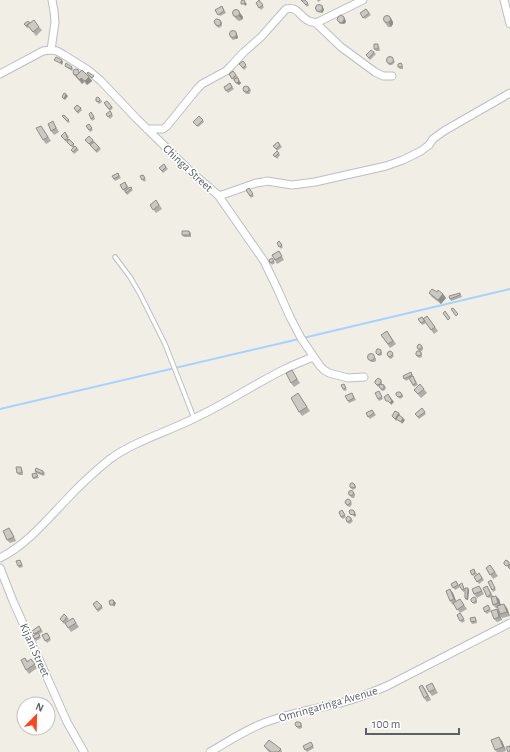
<svg xmlns="http://www.w3.org/2000/svg" width="510" height="752" font-family="'Alegreya Sans',sans-serif">
<style>
.lines{fill:none;stroke-linecap:round;stroke-linejoin:round}
.stream{stroke:#a7d1ff;stroke-width:2}
.service-casing{stroke:#bdbec5;stroke-width:5.5}
.minor-casing{stroke:#bdbec5;stroke-width:9}
.service{stroke:#fff;stroke-width:3.5}
.minor{stroke:#fff;stroke-width:7}
.wall{fill:#afada7}
.shaded-wall{fill:#8f8d88}
.building{fill:#ccc9c2;stroke:#8f8d88}
.labels{text-anchor:middle;stroke-width:3;stroke-linejoin:round;paint-order:stroke}
.street-label{font-size:12px;fill:#5d6067;stroke:#fff}
</style>
<rect width="100%" height="100%" fill="#f1efe5"/>
<g class="lines">
<path class="stream" d="M303 338 510 289
M0 409 299 339"/>
<g class="service-casing">
<path id="service" d="M115 257 130 277 140 294 165 344 194 418"/>
</g>
<g class="minor-casing">
<path id="minor" d="M504 0 510 24
M316 23 341 47 375 72 383 76H392
M51 50 55 22 54 11 52 0
M0 74 43 51 51 50 57 51 64 55 88 70 101 81 136 118 191 172 218 195H222L256 183 263 182 267 181 292 185 300 184 315 182 386 166 403 160 421 151 429 145 433 139 444 131 510 93
M147 129H163L167 126 197 89 202 84 226 71 231 66 244 52 261 37 286 9C299 6 299 17 309 21 311 22 314 22 316 23L363 0
M218 195 264 261 277 288 290 317 301 338 320 366 324 370 329 373 348 378 364 377
M0 558C27 544 45 522 66 500 79 486 94 472 110 459 135 441 167 432 195 418 225 404 253 385 283 370 293 365 303 361 313 357
M0 568 13 601 67 722 84 752
M210 752C229 741 248 728 269 721 294 712 319 708 344 702 358 698 373 692 387 686L510 623"/>
</g>
<use href="#service" class="service"/>
<use href="#minor" class="minor"/>
</g>
<path class="wall" d="M259 0 264 7 261 10 256 3Z
M301 0 308 3 309 5 307 7Z
M317 0H321L318 2Z
M322 5 324 10 322 13H321L317 12 316 10Z
M222 6 226 13 220 16 215 10Z
M366 9 371 15 365 19 360 13Z
M238 10 243 17 242 20 239 21 236 19 233 15Z
M345 19 346 22 344 24H340L337 20Z
M220 20 222 22V26L219 28 216 26 215 24Z
M383 20 393 22V24L391 27H388Z
M30 23 39 27 42 30 36 36 29 27 27 28 24 24Z
M237 34 238 38 236 39 233 40 230 37Z
M379 46 380 51H376L374 49Z
M374 52 376 54 370 60 366 55Z
M393 59 395 62 392 65H389L386 61Z
M243 61 247 67 244 70 239 64Z
M65 66 72 67 73 69 72 71 66 67Z
M403 66V69H400L398 67Z
M233 71 238 77 237 78H238L241 83 239 85 237 84 234 80H235L234 81 229 74Z
M80 72 89 77 92 81 87 85 84 82 82 84 73 74Z
M230 83 234 89 228 93 224 87Z
M249 87 251 90 250 93 249 94H246L243 90Z
M96 98 102 101V102L99 104 98 103Z
M107 101 113 108 110 111 105 105Z
M74 108H81L82 110 78 114Z
M110 111 113 116 110 119 108 116Z
M93 114 95 119 92 121 91 119Z
M64 115 70 122 68 123 62 116Z
M203 120 204 122 198 127 193 122Z
M89 124 93 130 90 132 86 126Z
M55 125 59 132 54 135 51 131Z
M44 130 51 141 46 144 43 140Z
M65 132 69 137 68 138 69 140 75 146 73 148 67 142 68 141 66 142 61 136Z
M85 140H93L101 149 97 153Z
M278 142 282 147 277 151 273 146Z
M75 146 79 150 74 154 71 150Z
M279 153 280 155 277 159 273 155Z
M164 164 168 169 163 173 159 168Z
M118 173 121 178 115 181 112 176Z
M143 175 146 180 144 182 140 176Z
M125 182 129 188 130 187 133 190 127 195 120 185Z
M249 188 254 196 251 198 246 190Z
M156 200 162 209 156 213 150 205Z
M189 231 191 233V237H184L182 235Z
M279 241 283 247 281 249 277 243Z
M279 251 284 260 277 264 272 255Z
M272 258 275 263 272 265 269 260Z
M437 292 443 294 446 298 441 304 432 297 429 293Z
M460 293 462 297 451 301 450 299Z
M427 316 438 331 434 334 426 323 422 325 418 319H423Z
M387 331 396 344 390 348 381 335Z
M417 347H423V349L422 351H419Z
M382 352V355L379 356 376 353Z
M421 352 422 354V357L419 358 416 355Z
M387 354H393L394 356 391 359 389 358Z
M368 358H376V361L374 362H371Z
M411 372 418 385 414 387 409 379 406 381 403 376Z
M294 374 300 383 294 387 291 383Z
M381 380 382 382V384L386 387 385 390 383 391 381 390 379 386 378 387 375 383Z
M344 384 347 390 344 391 343 389Z
M424 389 427 393 421 398 414 390Z
M379 391 383 399 379 401 378 399Z
M298 393 310 411 302 416 299 412Z
M352 393 356 400 349 403 348 401Z
M401 393 403 395V397L400 399 396 395Z
M422 408 426 414 419 419 415 414Z
M372 410 376 415 370 419 366 413Z
M22 468 23 475H19L17 473Z
M35 471H43L45 473 44 476 36 473Z
M36 473 39 478 34 479 33 478Z
M355 485 356 487V488L353 490 350 487Z
M355 493V496L354 498H352L349 495Z
M350 500 352 504 350 507 347 506 346 504Z
M342 510 346 517 343 519 341 517Z
M351 518 353 521 350 524 348 523 346 519Z
M9 528 12 532 16 541 10 543 7 540Z
M21 562 23 567 19 568 18 566Z
M490 565 498 576 493 579 486 568Z
M474 569 477 574 473 576 470 571Z
M479 573 484 580 479 584 474 577Z
M491 580 496 590 493 592 488 582Z
M456 581 460 587 455 590 451 584Z
M463 585 465 590 468 588 469 590 468 600H466L465 598V591L463 592 462 590Z
M479 586 484 594 477 598 474 594Z
M487 586 493 596 499 599 501 605 507 608 510 616 502 618 500 615 502 620 497 622 494 619 497 609 499 612 498 608H496L493 605 491 597 489 598 487 597Z
M453 593 456 602 460 599 467 609 460 613 465 621 462 623 457 615 460 613 454 604 453 605 450 601Z
M477 600V603L474 604 471 601Z
M97 601 103 608 98 612 93 604Z
M489 607 491 611 487 614 485 612Z
M67 617 69 619 64 624 60 619Z
M73 618 79 627 71 632 65 623Z
M476 619 477 623 472 624 471 622Z
M39 626 43 632 39 634 41 638 36 641 33 636 35 635 32 631Z
M47 633 51 640 47 643 42 635Z
M25 658 28 661 31 659 37 668 29 674 26 670Z
M432 683 438 693 432 696 429 692Z
M422 685 431 700 427 702 424 698Z
M302 725V728L299 729 296 726Z
M502 741 506 751 503 752H497L495 750Z
M312 744 314 748 307 752 303 746Z
M264 746 281 749 282 752H269L267 750Z"/>
<path class="shaded-wall" d="M245 2 247 4 245 6 244 4Z
M322 5 324 10 322 13 321 11Z
M240 13 243 17 242 20 239 16Z
M344 17 345 19 346 22 344 24 342 23Z
M391 18 393 22V24L391 27 389 23Z
M236 32 237 34 238 38 236 39 235 37Z
M62 60 63 62 62 65 60 63Z
M89 77 92 81 87 85 85 81Z
M81 78 84 82 82 84 80 80Z
M239 81 241 83 239 85 237 83Z
M66 94 68 96 65 100 64 99Z
M443 294 446 298 441 304 438 300Z
M388 394 394 402 391 405 390 403Z
M399 413 400 415 396 421 395 419Z
M403 418 405 420 402 424 401 422Z
M354 511 356 515 355 517 353 515Z
M468 588 469 590 468 600 467 599Z
M450 589 453 593 457 603 454 599Z
M496 596 499 599 501 607 498 603Z
M114 601 116 603 114 607 113 605Z
M504 604 507 608 510 616 507 612Z
M497 609 499 613 502 620 499 617Z
M422 685 425 689 431 700 428 696Z
M499 737 502 741 506 751 503 747Z"/>
<path class="building" d="M242 0H244L245 2 244 4H241V2Z
M259 0 263 5 259 8 256 3Z
M301 0H305L308 3 306 5Z
M315.5 8a3.5 3.5 0 1 1 7 0a3.5 3.5 0 1 1-7 0Z
M222 6 224 11 218 15 215 10Z
M366 9 369 13 363 18 360 13Z
M232.5 13a3.5 3.5 0 1 1 7 0a3.5 3.5 0 1 1-7 0Z
M341 15 344 17V20L342 23 339 22 337 20 338 17Z
M383.5 19a3.5 3.5 0 1 1 7 0a3.5 3.5 0 1 1-7 0Z
M216 19H217L220 20 221 24 218 26 215 24 214 21Z
M34 20 39 27 33 32 27 25Z
M28 21 30 23 26 26 24 24Z
M229.5 34a3.5 3.5 0 1 1 7 0a3.5 3.5 0 1 1-7 0Z
M374 44H378V49H374Z
M371 50 374 52 369 58 366 55Z
M386.5 60a3.5 3.5 0 1 1 7 0a3.5 3.5 0 1 1-7 0Z
M56 57 62 60 60 63 54 60Z
M243 61 246 65 243 68 239 64Z
M66 63 72 67 71 69 65 66Z
M401 63 402 64V67H398V64Z
M73 72a3 3 0 1 1 6 0a3 3 0 1 1-6 0Z
M82 70 89 77 85 81 81 78 80 80 76 76Z
M233 71 236 75 232 79 229 74Z
M88 72 94 76 92 78 87 73Z
M236 78H238L239 81 237 83H236L234 80Z
M230 83 232 87 226 91 224 87Z
M243 89a3 3 0 1 1 6 0a3 3 0 1 1-6 0Z
M64 93 66 94 64 99 62 97Z
M98 97 100 99V100L98 102 96 101V98Z
M107 101 112 107 109 109 104 103Z
M77 105 81 108 77 112 74 108Z
M110 111 112 114 108 117 106 114Z
M91 112 94 117 91 119 89 114Z
M64 115 69 120 67 121 62 116Z
M199 116 203 120 197 126 193 122Z
M53 121 56 128 51 131 48 124Z
M89 124 92 128 89 130 86 126Z
M41 126 48 137 43 140 36 128Z
M65 132 67 136H66L68 138 65 140 61 136Z
M89 136 93 140 89 144 85 140Z
M69 139 74 144 71 146 67 142Z
M94 142 99 147 96 151 90 145Z
M278 142 280 145 276 149 273 146Z
M75 146 77 148 73 152 71 150Z
M277 151 279 153 275 157 273 155Z
M164 164 166 167 162 171 159 168Z
M118 173 119 176 114 179 112 176Z
M143 175 145 178 142 180 140 176Z
M125 182 127 187 123 190 120 185Z
M130 187 132 188 126 193 125 191Z
M249 188 253 194 250 196 246 190Z
M156 200 159 205 153 210 150 205Z
M182 231H189L190 235H182Z
M279 241 282 245 279 247 277 243Z
M279 251 282 256 275 260 272 255Z
M272 258 274 261 270 263 269 260Z
M432 289 437 292 438 290 443 294 438 300 429 293Z
M460 293V295L450 299 449 296Z
M453 308 458 314 456 316 451 309Z
M445 311 450 318 448 320 443 313Z
M427 316 435 327 431 330 423 319Z
M422 317 425 321 421 323 418 319Z
M387 331 393 341 388 344 381 335Z
M419 344 421 345 422 347 421 349H418L417 347 418 345Z
M377 349H379L381 350V353L378 355 376 353V351Z
M390 351 392 352 393 354 390 357 388 356 387 354 388 352Z
M417 351H419L421 352V355L418 356 416 355V353Z
M367.5 357a3.5 3.5 0 1 1 7 0a3.5 3.5 0 1 1-7 0Z
M292 370 297 379 291 383 286 373Z
M411 372 412 375 404 379 403 376Z
M413 376 416 383 413 385 409 378Z
M378 378 381 380V382L380 384 377 385 375 383V381Z
M344 384 346 388 343 389 341 385Z
M380 384 384 385V389H381L380 388 379 386Z
M420 384 424 389 418 394 414 390Z
M379 391 382 397 378 399 375 393Z
M398 392H400L401 393 402 396 398 397 396 395V393Z
M298 393 307 407 299 412 291 398Z
M352 393 354 398 348 401 345 396Z
M388 394 392 401 390 403 388 401H386L384 397Z
M422 408 425 412 418 417 415 414Z
M372 410 374 413 368 417 366 413Z
M395 411 399 413 395 419 392 416Z
M399 415 403 418 401 422 396 419Z
M16 467H21L22 473H17Z
M36 468 43 471V474L35 471Z
M36 473 38 476 33 478 32 474Z
M351 483H353L355 485V487L352 488 350 487V484Z
M348.5 493a2.5 2.5 0 1 1 5 0a2.5 2.5 0 1 1-5 0Z
M348 499 350 500 351 502 348 505 346 504 345 502 346 500Z
M342 510 345 515 341 517 339 512Z
M350 510H353L354 511 355 513 353 515 350 514 349 511Z
M348 516 351 518V520L348 522H347L346 519V518Z
M9 528 14 537 7 540 3 531Z
M20 560 22 565 18 566 16 561Z
M506 560 508 561 509 563V565L506 566 504 564V562Z
M510 564V569L508 567 509 565Z
M490 565 495 572 490 575 486 568Z
M474 569 475 573 472 575 470 571Z
M479 573 482 578 477 582 474 577Z
M491 580 495 588 492 590 488 582Z
M456 581 458 585 453 588 451 584Z
M462 583 464 589 462 590 459 585Z
M479 586 482 591 474 594 472 589Z
M487 586 491 594 487 597 483 588Z
M465 588H468L467 599 465 598Z
M450 589 454 599 450 601 446 591Z
M496 596 498 603 493 605 491 597Z
M474 597 476 598V601L473 603 471 601V599L472 598Z
M460 599 464 605 457 610 453 603Z
M111 600H113L114 601 113 605H110L109 601Z
M97 601 102 606 97 610 93 604Z
M504 604 507 612 500 614 497 606Z
M488 605 490 609 485 612 483 608Z
M497 609 499 617 494 619 491 611Z
M460 613 464 619 460 621 457 615Z
M64 614 67 617 63 622 60 619Z
M475 617 476 621 471 622 470 618Z
M73 618 76 623 68 628 65 623Z
M39 626 41 630 34 634 32 631Z
M38 633 40 636 35 639 33 636Z
M47 633 50 638 45 641 42 635Z
M25 658 27 662 31 659 35 664 26 670 21 660Z
M432 683 435 689 429 692 426 686Z
M422 685 428 696 424 698 419 687Z
M296 722H299L301 723V726L297 727 296 726 295 724Z
M499 737 503 747 495 750 491 740Z
M269 740 281 749 278 752H271L264 746Z
M311 742 313 746 305 750 303 746Z
M510 746V752H508L506 747Z"/>
<g class="labels">
<g class="street-label">
<text transform="translate(188 168) rotate(43)" y="4">Chinga Street</text>
<text transform="translate(35 650) rotate(66)" y="4">Kijani Street</text>
<text transform="translate(328 704) rotate(-16)" y="4">Omringaringa Avenue</text>
</g>
</g>
<g transform="translate(36 716) rotate(23)"><circle r="19" fill="#ffffff" stroke="#bebfc2"/>
<path d="M0-3L7 15L0 10L-7 15Z" fill="#fc4420"/>
<text y="-6" font-size="11" font-weight="bold" text-anchor="middle" fill="#5d6067">N</text>
</g>
<path d="M366 728v6h93v-6" fill="none" stroke="#5d6067" stroke-width="2"/>
<text x="372" y="728" font-size="12" fill="#5d6067" stroke="#ffffff" stroke-width="3" paint-order="stroke">100 m</text>
</svg>
